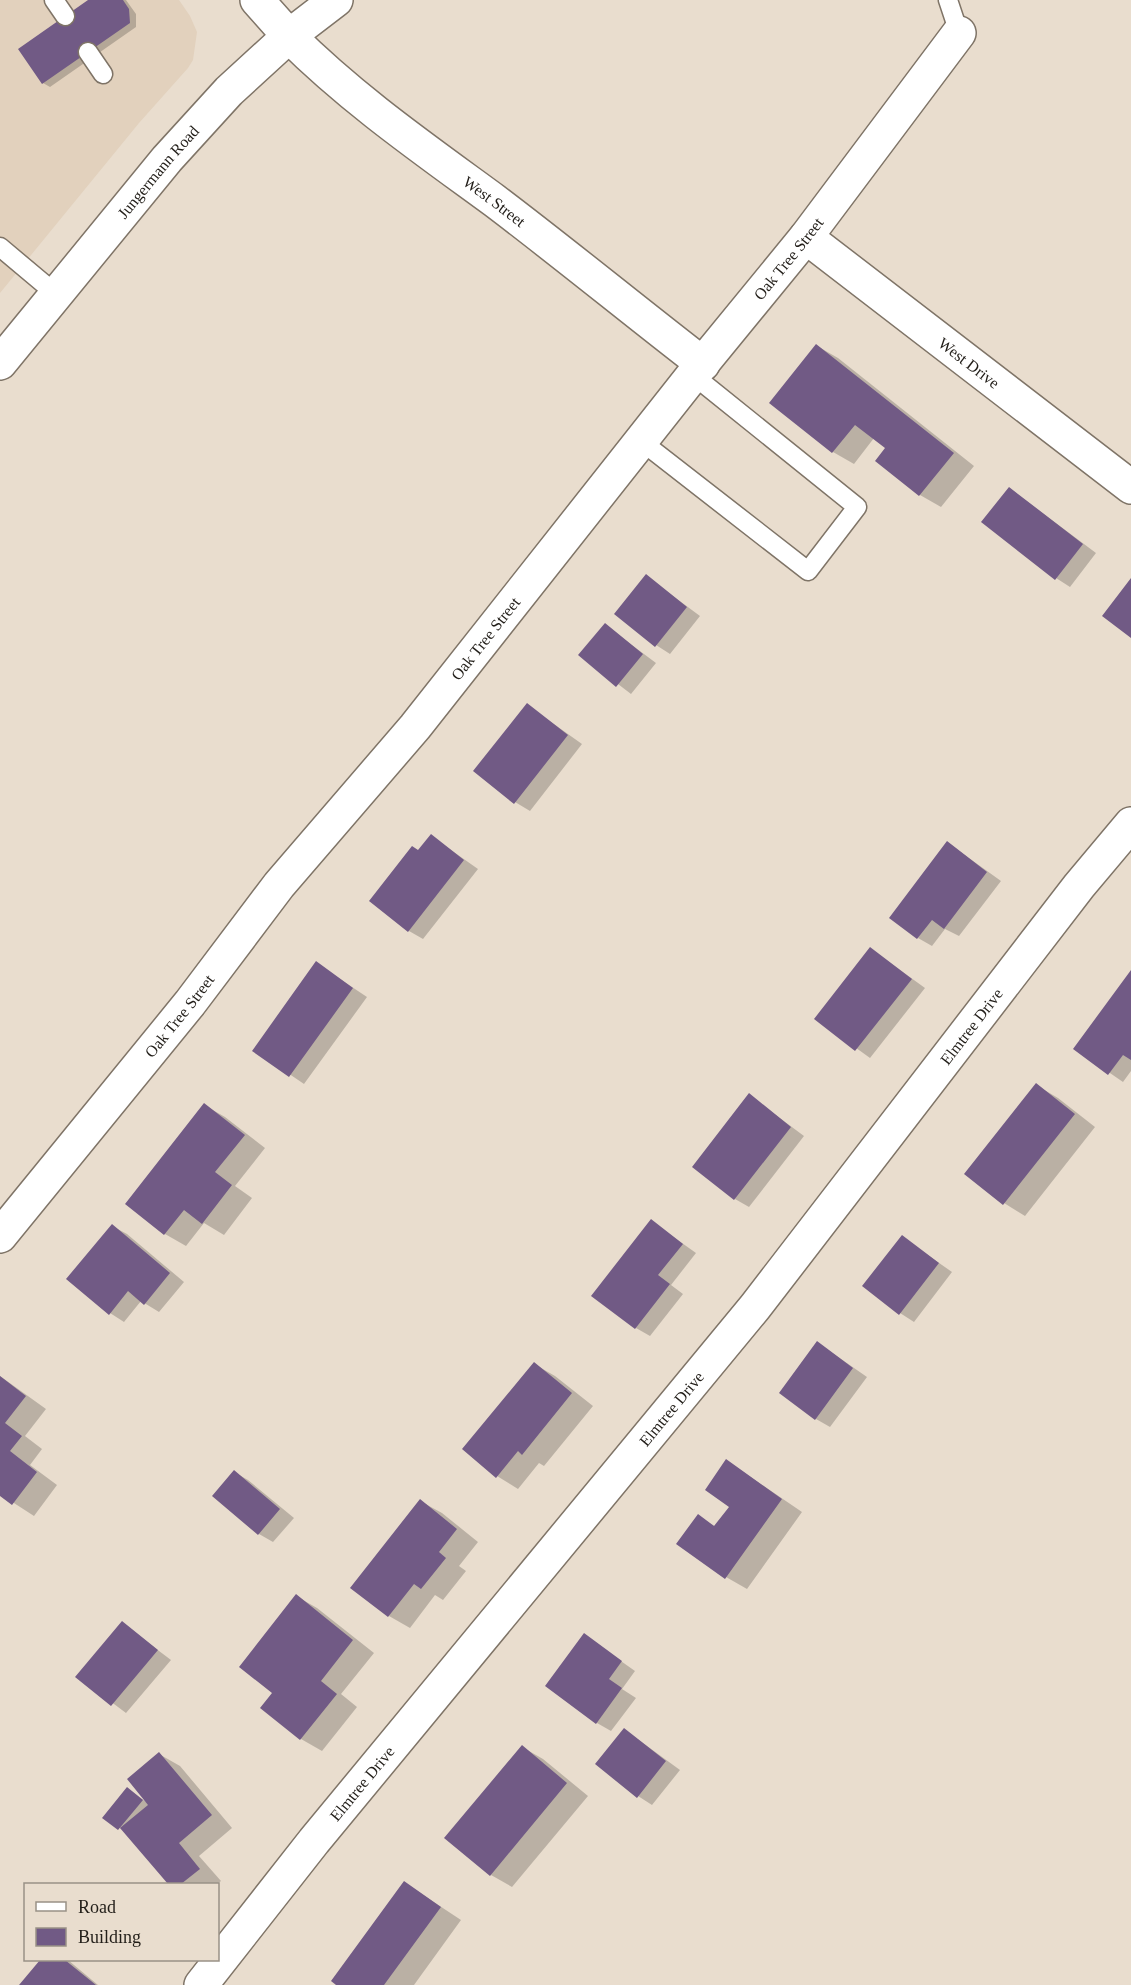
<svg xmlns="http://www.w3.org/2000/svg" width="1131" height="1985" font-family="'Times New Roman',serif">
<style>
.built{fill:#e2d1bd}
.shadow{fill:#0003}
.building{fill:#715a85}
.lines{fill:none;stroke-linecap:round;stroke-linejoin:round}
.service-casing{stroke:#7f7467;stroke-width:21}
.minor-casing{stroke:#7f7467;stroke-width:36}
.tertiary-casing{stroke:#7f7467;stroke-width:36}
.primary-casing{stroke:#7f7467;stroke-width:36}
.service{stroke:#fff;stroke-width:18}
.minor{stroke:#fff;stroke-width:33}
.tertiary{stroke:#fff;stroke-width:33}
.primary{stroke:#fff;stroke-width:33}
.labels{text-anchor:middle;stroke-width:6;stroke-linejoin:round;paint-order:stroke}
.street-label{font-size:16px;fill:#221e19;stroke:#e9ddce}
</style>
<rect width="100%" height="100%" fill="#e9ddce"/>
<path class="built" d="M0 0H179L190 16 197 32 193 60 188 68 139 123 0 293Z"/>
<path class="shadow" d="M91 0H126L136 14V27L50 87 43 83Z
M817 346 838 358 974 466 941 507 920 495 877 461 887 448 874 438 854 464 833 452Z
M1009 488 1096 553 1070 587 1056 578Z
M646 576 700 616 670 654 656 645Z
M605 625 656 663 631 694 580 655Z
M527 705 582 744 530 811 515 802Z
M431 836 478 869 423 939 409 931 419 851Z
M948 843 1001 881 959 936 945 929 932 946 918 938Z
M871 949 925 988 870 1058 816 1019Z
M316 963 367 997 304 1084 254 1050Z
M1131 972V1071L1123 1082 1075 1049Z
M1036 1085 1058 1098 1095 1127 1025 1216 1004 1203Z
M749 1095 804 1136 749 1207 735 1199Z
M204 1105 225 1117 265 1148 235 1186 252 1198 224 1235 204 1223 186 1246 165 1234 127 1204Z
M651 1221 696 1253 671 1285 683 1294 650 1336 636 1328Z
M112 1226 127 1234 184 1282 159 1312 141 1301 124 1322 110 1313Z
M902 1237 952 1272 914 1322 900 1313Z
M818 1343 867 1377 830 1427 816 1419Z
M534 1364 555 1376 593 1406 544 1466 539 1463 518 1489 497 1476Z
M0 1376 46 1409 25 1436 42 1449 30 1465 57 1485 34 1516 0 1494Z
M727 1461 802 1512 747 1589 726 1577 698 1516 716 1527 731 1506Z
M234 1472 248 1480 294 1518 273 1542 259 1534Z
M420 1501 442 1513 478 1542 459 1566 466 1571 443 1600 435 1595 410 1628 389 1616Z
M296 1596 317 1608 374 1653 341 1694 357 1707 322 1751 301 1739 263 1708 274 1693Z
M122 1623 171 1660 126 1713 78 1677Z
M584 1635 635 1671 622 1689 636 1698 611 1731 597 1723Z
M625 1730 680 1770 652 1805 638 1796Z
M522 1747 543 1759 588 1796 512 1887 491 1875Z
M159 1754 180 1766 232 1828 199 1856 221 1881 217 1884H170L126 1832 104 1817 127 1788 146 1802Z
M405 1883 461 1920 414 1985H338Z
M42 1960H68L98 1985H21Z"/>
<path class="building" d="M88 0H123L129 9 130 23 42 84 18 49Z
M816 344 954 453 919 496 875 461 885 448 855 425 832 453 769 403Z
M1009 487 1083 544 1055 580 981 522Z
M646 574 687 607 655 647 614 614Z
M1131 578V638L1102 616Z
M605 623 643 654 616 687 578 655Z
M527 703 568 735 514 804 473 771Z
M431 834 464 860 408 932 369 901 412 846 418 850Z
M947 841 987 872 944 929 932 920 917 939 889 918Z
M870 947 912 979 855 1051 814 1019Z
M316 961 353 988 289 1077 252 1051Z
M1131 970V1060L1123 1055 1108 1075 1073 1049Z
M1036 1083 1075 1114 1003 1205 964 1174Z
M749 1093 791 1127 734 1200 692 1167Z
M204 1103 245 1135 215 1172 232 1185 202 1224 184 1210 164 1235 125 1204Z
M651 1219 683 1244 658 1275 670 1284 635 1329 591 1296Z
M112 1224 170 1273 144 1305 128 1291 109 1315 66 1279Z
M902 1235 939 1263 899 1315 862 1286Z
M817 1341 853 1368 815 1420 779 1393Z
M534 1362 572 1393 522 1455 518 1451 496 1478 462 1449Z
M0 1376 26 1396 5 1423 22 1436 10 1451 37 1472 12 1505 0 1496Z
M726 1459 782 1499 725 1579 676 1544 698 1514 714 1526 729 1507 705 1490Z
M234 1470 280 1509 258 1535 212 1496Z
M420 1499 457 1529 439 1552 446 1558 421 1589 414 1584 388 1617 350 1588Z
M296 1594 353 1640 321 1681 337 1694 300 1740 260 1708 272 1693 239 1667Z
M122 1621 158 1650 111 1706 75 1677Z
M584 1633 622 1661 609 1679 622 1688 596 1724 545 1686Z
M624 1728 666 1761 637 1798 595 1764Z
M522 1745 567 1783 490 1876 444 1838Z
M159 1752 212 1815 179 1843 200 1869 181 1884H168L120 1828 148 1805 127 1779Z
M127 1787 143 1800 118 1830 102 1818Z
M404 1881 441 1907 384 1985H336L331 1981Z
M40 1960H65L96 1985H19Z"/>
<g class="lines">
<g class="service-casing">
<path id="service" d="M54 0 65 16
M948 0 959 33
M88 52 103 74
M0 247 56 294
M641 441 808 571 857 507 693 375"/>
</g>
<g class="minor-casing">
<g id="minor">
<path id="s1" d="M289 36C352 99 424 149 495 201 565 254 633 310 703 364"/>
<path id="s2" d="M806 237 1131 487"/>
<path id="s3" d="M0 1236 190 1003 279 885 415 727 693 375 806 237 959 33"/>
<path id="s4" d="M201 1985 314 1841 755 1307 1079 886 1131 824"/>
</g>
</g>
<g class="tertiary-casing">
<path id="tertiary" d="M257 0 289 36"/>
</g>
<g class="primary-casing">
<g id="primary">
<path id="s5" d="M0 363 167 159 229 91 289 36 336 0"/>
</g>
</g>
<use href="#service" class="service"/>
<use href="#minor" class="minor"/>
<use href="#tertiary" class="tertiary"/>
<use href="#primary" class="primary"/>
</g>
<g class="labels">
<g class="street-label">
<text dy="6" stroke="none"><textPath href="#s5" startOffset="248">Jungermann Road</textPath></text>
<text dy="6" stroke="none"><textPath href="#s1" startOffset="264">West Street</textPath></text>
<text dy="6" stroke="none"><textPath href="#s3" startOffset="1256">Oak Tree Street</textPath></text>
<text dy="6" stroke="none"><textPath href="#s2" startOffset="206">West Drive</textPath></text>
<text dy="6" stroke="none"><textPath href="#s3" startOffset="770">Oak Tree Street</textPath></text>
<text dy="6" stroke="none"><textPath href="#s3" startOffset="284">Oak Tree Street</textPath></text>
<text dy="6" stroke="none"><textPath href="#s4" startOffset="1230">Elmtree Drive</textPath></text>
<text dy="6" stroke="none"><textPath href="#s4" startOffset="744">Elmtree Drive</textPath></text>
<text dy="6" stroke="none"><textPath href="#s4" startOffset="258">Elmtree Drive</textPath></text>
</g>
</g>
<rect x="24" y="1883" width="195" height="78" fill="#e9ddce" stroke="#999186" stroke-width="1.5"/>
<rect x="36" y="1902" width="30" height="9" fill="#ffffff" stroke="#999186" stroke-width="1.5"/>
<text x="78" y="1913" font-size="18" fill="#221e19">Road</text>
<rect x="36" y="1928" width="30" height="18" fill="#715a85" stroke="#999186" stroke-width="1.5"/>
<text x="78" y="1943" font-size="18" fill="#221e19">Building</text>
</svg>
